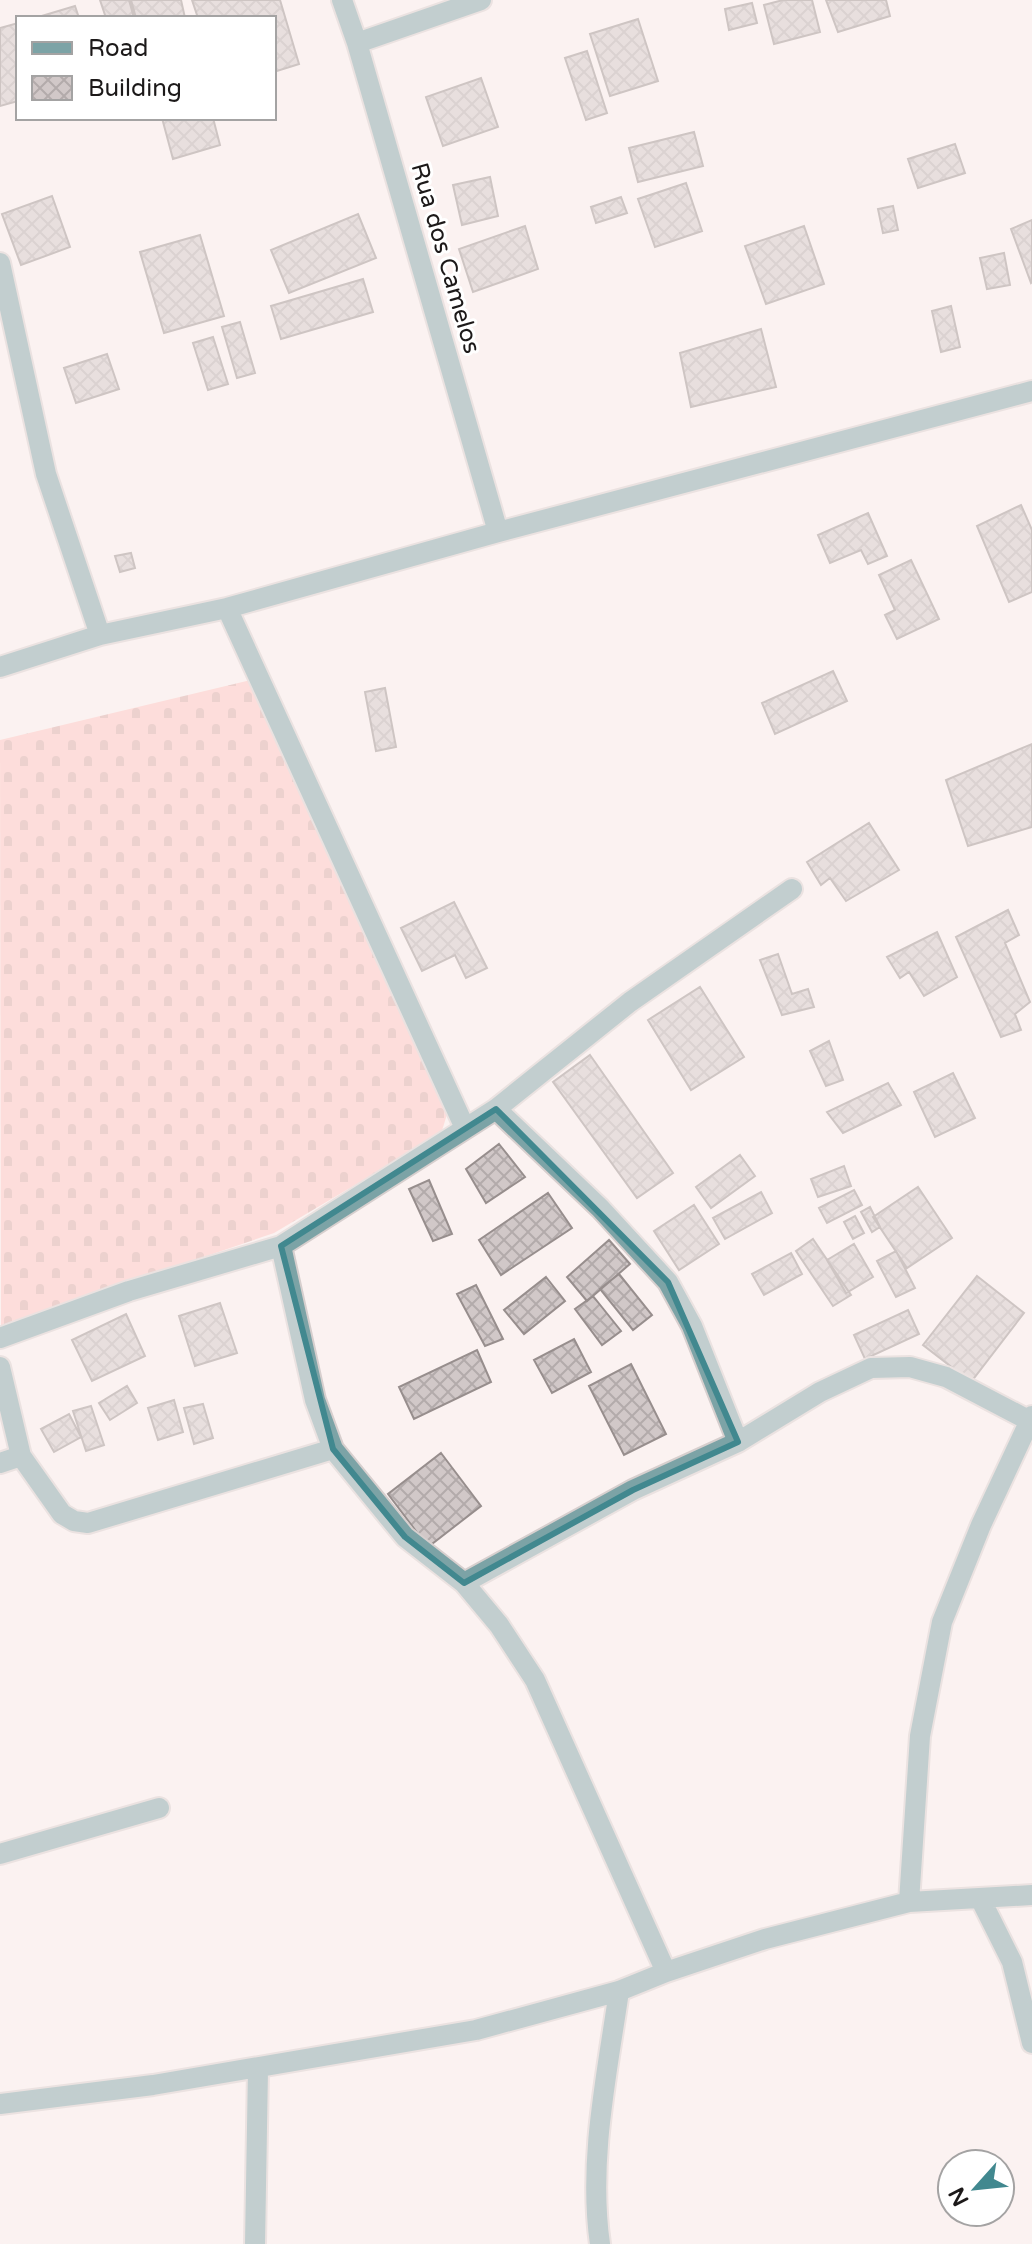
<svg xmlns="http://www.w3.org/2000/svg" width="1032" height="2244" font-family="'Varela Round',sans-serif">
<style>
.cemetery{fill:url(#cemetery-stones)}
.building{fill:url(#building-cross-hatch);stroke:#978e8d;stroke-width:2}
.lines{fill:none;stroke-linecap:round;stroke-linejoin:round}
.minor-casing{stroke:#d7cfce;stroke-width:24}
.minor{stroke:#7ca3a6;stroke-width:20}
.marked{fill:none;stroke:#41888f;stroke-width:6;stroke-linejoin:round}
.labels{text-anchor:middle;stroke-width:6;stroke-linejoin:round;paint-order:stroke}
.street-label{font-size:24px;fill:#1c1919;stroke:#fff}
</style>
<defs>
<pattern id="cemetery-stones" width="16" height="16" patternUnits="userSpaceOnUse" patternTransform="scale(2)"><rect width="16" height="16" fill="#fec4c0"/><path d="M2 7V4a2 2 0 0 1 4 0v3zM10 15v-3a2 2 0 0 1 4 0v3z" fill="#d9a8a4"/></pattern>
<pattern id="building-cross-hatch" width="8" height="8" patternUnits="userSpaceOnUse" patternTransform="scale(2)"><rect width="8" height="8" fill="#d1c8c8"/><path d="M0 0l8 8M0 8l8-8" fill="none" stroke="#b3abab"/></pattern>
</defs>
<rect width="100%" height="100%" fill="#fbf2f1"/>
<path class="cemetery" d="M255 679 448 1111 441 1134 274 1233 1 1326 0 740Z"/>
<path class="building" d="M100 0H129L134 18H106Z
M131 0H181L185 18H136Z
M192 0H280L299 64 274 72V18H198Z
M783 0H812L820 32 774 44 764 5Z
M826 0H886L890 16 838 32Z
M752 3 757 23 729 30 725 9Z
M75 6 79 18H35Z
M638 19 658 81 610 96 590 34Z
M18 23V101L0 106V28Z
M587 51 607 113 586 120 565 58Z
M481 78 498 127 443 146 426 97Z
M162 118H213L220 145 173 159Z
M694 132 703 166 638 182 629 148Z
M955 144 965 173 918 188 908 159Z
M490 177 498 216 462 225 453 185Z
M686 183 702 231 655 247 638 199Z
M52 196 70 247 21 265 2 214Z
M621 197 627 213 596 223 591 207Z
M893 206 898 230 883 233 878 209Z
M358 214 376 258 289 293 271 250Z
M1032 220V282L1031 283 1011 229Z
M525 226 538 269 473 292 459 249Z
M804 226 824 284 766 304 745 246Z
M200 235 224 316 164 333 140 252Z
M1004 253 1010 285 987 289 980 258Z
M363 279 373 312 281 339 271 306Z
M951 306 960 347 941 352 932 311Z
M240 322 255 373 237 378 222 327Z
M761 329 776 387 691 407 680 353Z
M213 337 228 384 208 390 193 343Z
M107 354 119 389 76 403 64 368Z
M1021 505 1032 530V592L1009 602 977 526Z
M868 513 887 556 868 564 861 550 830 563 818 535Z
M131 553 135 568 120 572 115 556Z
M911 560 939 619 897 639 885 615 895 610 879 575Z
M833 671 847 701 775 734 762 703Z
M385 688 396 747 376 751 365 692Z
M1032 744V827L968 846 946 780Z
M869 823 899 870 846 901 830 878 821 885 807 862Z
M454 902 487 968 466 978 455 955 422 971 401 928Z
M1008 910 1019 935 1005 943 1030 1002 1015 1014 1021 1030 1001 1037 956 937Z
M937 932 957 977 924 996 909 972 900 978 887 957Z
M778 954 792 994 808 989 814 1007 782 1015 760 960Z
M700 987 744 1057 691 1090 648 1020Z
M829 1041 843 1080 826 1086 810 1051Z
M590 1055 673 1173 637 1198 553 1082Z
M953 1073 975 1118 935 1137 914 1092Z
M888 1083 901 1105 843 1133 827 1112Z
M499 1144 525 1177 486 1203 466 1169Z
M740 1155 755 1176 711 1208 696 1187Z
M844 1166 851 1186 818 1197 811 1179Z
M429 1180 452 1234 433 1241 409 1189Z
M918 1187 952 1238 907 1268 873 1217Z
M854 1190 862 1205 827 1223 819 1208Z
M761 1192 772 1213 725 1239 713 1218Z
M548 1193 572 1228 501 1275 479 1240Z
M694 1205 719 1244 679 1270 654 1231Z
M870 1207 880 1227 872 1232 861 1212Z
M855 1216 864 1233 853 1239 844 1222Z
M813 1239 851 1295 833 1306 796 1251Z
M609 1240 630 1264 587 1301 567 1277Z
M854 1244 873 1277 846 1293 827 1260Z
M896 1251 915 1288 896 1297 877 1261Z
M791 1253 802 1274 764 1295 752 1274Z
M619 1274 652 1315 633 1330 600 1289Z
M977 1276 1024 1313 971 1382 923 1345Z
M546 1277 565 1301 524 1334 504 1310Z
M476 1285 503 1339 485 1346 457 1294Z
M593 1296 621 1331 602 1345 575 1309Z
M220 1303 237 1353 195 1366 179 1316Z
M908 1310 919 1334 865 1359 854 1335Z
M126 1314 145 1356 92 1381 72 1340Z
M574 1339 591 1372 552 1393 534 1360Z
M477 1350 491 1382 414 1419 399 1387Z
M631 1364 666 1434 624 1455 589 1386Z
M127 1386 137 1403 110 1420 99 1403Z
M174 1400 183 1432 158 1440 148 1408Z
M203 1404 213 1438 194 1444 184 1408Z
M91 1406 104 1445 86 1451 73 1411Z
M69 1414 81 1437 54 1452 41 1429Z
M441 1453 481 1506 428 1547 388 1494Z"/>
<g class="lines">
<g class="minor-casing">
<path id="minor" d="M342 0 357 43 498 532
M357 43 481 0
M0 263 46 474 100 635
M227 608 465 1128
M0 667 100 635 227 608 498 532 1032 391
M496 1109 600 1208 668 1282 692 1326 738 1442
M281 1246 315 1400 333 1449 405 1537 464 1583 499 1625 535 1680 666 1972
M0 1338 129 1291 281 1246 496 1109 630 1002 792 889
M0 1367 21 1456 62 1514 74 1521 88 1523 333 1449
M0 1463 21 1456
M464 1583 633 1490 738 1442 820 1392 871 1368 910 1367 946 1377 1032 1422
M0 1854 159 1808
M980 1898 1012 1962 1032 2043
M909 1902 920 1736 942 1622 981 1525 1032 1416
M0 2104 153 2085 476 2030 619 1991 666 1972 765 1939 909 1902 1032 1895
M255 2244 258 2069
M600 2244C588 2161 607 2074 619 1991"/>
</g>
<use href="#minor" class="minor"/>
</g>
<path d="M0 0H1032V2244H0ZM496 1109 668 1282 738 1442 633 1490 464 1583 405 1537 333 1449 281 1246Z" fill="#fbf2f1" fill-opacity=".55" fill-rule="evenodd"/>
<path class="marked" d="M496 1109 668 1282 738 1442 633 1490 464 1583 405 1537 333 1449 281 1246Z"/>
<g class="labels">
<g class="street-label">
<text transform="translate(446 258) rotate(74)" y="8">Rua dos Camelos</text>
</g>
</g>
<rect x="16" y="16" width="260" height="104" fill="#ffffff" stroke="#a4a3a3" stroke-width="2"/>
<rect x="32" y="42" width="40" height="12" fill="#7ca3a6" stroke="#a4a3a3" stroke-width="2"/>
<text x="88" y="56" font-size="24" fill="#1c1919">Road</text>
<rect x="32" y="76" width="40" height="24" fill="url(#building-cross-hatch)" stroke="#a4a3a3" stroke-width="2"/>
<text x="88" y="96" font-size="24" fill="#1c1919">Building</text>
<g transform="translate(976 2188) rotate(243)"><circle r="38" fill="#ffffff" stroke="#a4a3a3" stroke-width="2"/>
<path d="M0-6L14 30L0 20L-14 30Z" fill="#41888f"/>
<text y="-12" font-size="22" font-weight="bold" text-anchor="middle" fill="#1c1919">N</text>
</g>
</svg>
